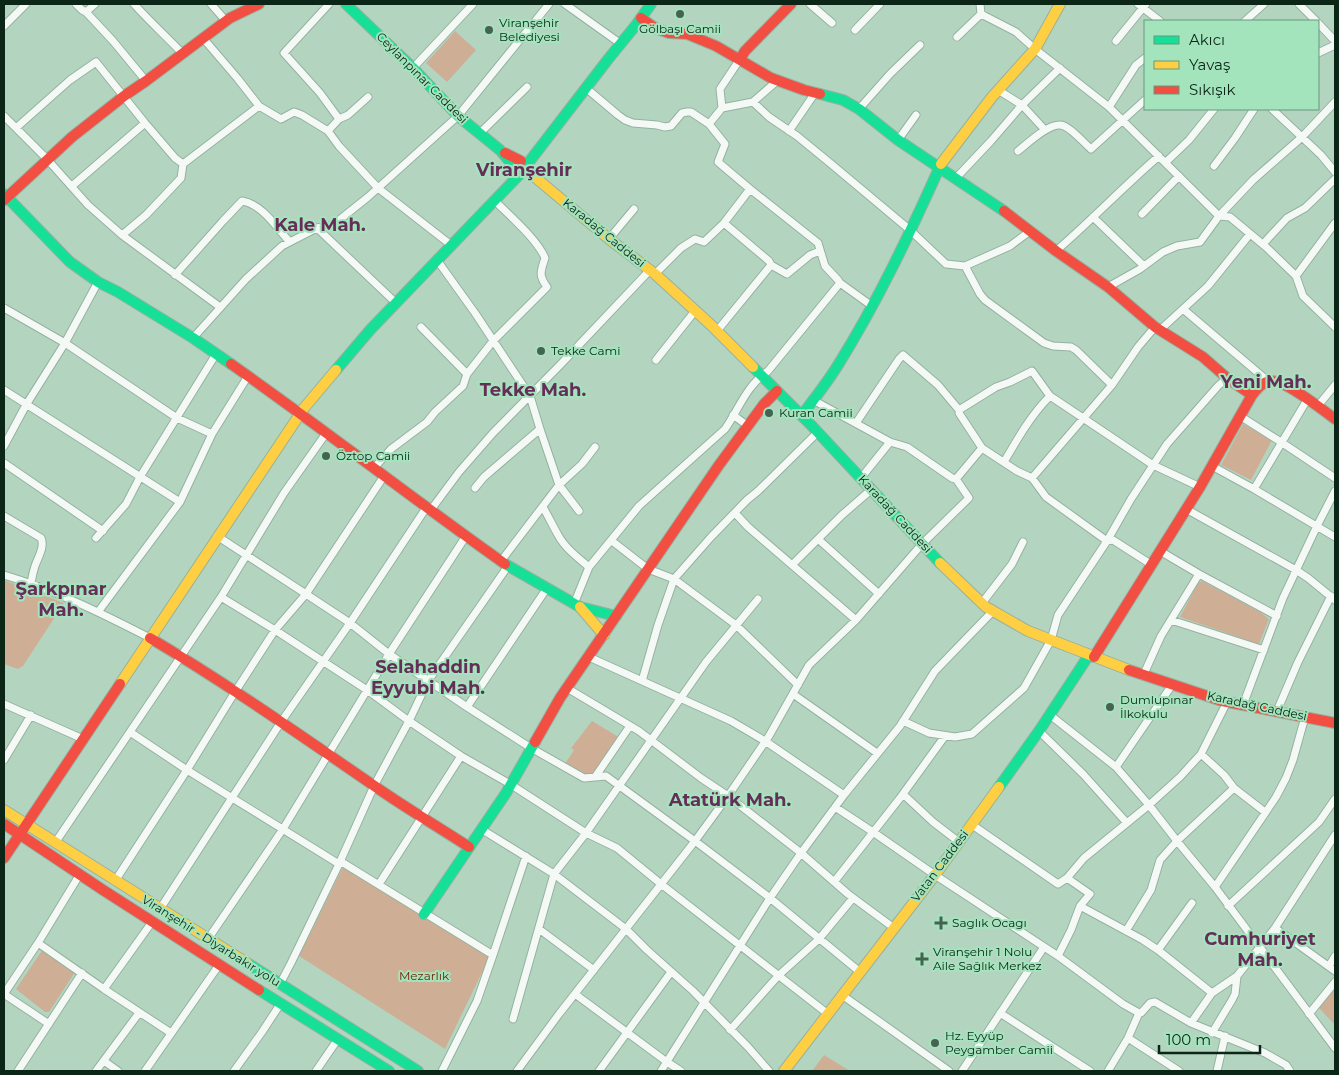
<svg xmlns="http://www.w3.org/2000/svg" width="1339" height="1075" font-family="Montserrat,sans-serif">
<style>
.green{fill:#cfae96}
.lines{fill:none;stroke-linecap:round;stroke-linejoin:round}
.street-casing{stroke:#95b1a0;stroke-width:9}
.fast-casing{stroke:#95b1a0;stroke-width:12}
.slow-casing{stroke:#95b1a0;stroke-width:12}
.jam-casing{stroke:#95b1a0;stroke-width:12}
.street{stroke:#f4f9f6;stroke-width:7}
.fast{stroke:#16e098;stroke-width:10}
.slow{stroke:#ffcf43;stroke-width:10}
.jam{stroke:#f24e42;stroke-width:10}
.poi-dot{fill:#466352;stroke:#a4e4bd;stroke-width:2}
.labels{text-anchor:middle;stroke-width:4;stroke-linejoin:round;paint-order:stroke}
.poi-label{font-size:12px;fill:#0b2517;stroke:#a4e4bd;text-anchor:start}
.street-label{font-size:12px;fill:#0b2517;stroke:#a4e4bd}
.park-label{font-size:12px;fill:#752203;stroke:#a4e4bd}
.district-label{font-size:18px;font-weight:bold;fill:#662d58;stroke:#a4e4bd}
</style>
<rect width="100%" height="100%" fill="#b3d5c0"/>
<path class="green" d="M455 31 476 50 447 82 426 63Z
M1243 424 1272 440 1251 480 1221 465Z
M4 580 64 603 23 666 18 669 4 664Z
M1202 581 1260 612 1269 619 1259 644 1180 617 1198 583Z
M592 721 617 736V737L598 770 586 776 565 764 574 750 571 748Z
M343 867 488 955 489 958 445 1049 299 956Z
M43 949 75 972 49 1012H45L16 989Z
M1335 986V1025L1319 1008Z
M824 1055 850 1071H812Z"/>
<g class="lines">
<g class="street-casing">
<path id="street" d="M76 4 82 10 86 12 113 41 146 81
M134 4C149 21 166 36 182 53
M211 4 226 21
M329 4 284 53 320 93 339 119
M565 4 621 44
M810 4 832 23
M1138 4 1160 21
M1299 4 1316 21
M86 12 95 4
M981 14 1016 32 1035 49 1109 107 1219 216 1230 217 1266 247 1296 276 1303 296 1335 327
M1245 21 1264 4
M1318 23 1335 41
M4 26 26 4
M855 30 880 4
M957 37 981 14 980 4
M203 38 238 79 259 106 281 119 294 112 302 115 328 131 339 146 378 188 451 245
M1116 41 1146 4
M1318 53 1335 45
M413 68 473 4
M586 88 618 115 625 120 633 123 657 125 665 127 671 126 682 113 687 112H691L709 124
M998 90 1022 105 1045 130
M753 102 769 117 797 136 830 163 910 230 946 264 965 266 1010 246 1030 231
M1109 107 1136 65 1145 58
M722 108 720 89 740 59
M859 109 890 74 920 45
M1272 109 1321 155 1335 172
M4 116 47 159 88 205 122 235
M16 128 70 80 96 62 145 123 175 158 183 164
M328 131 339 119 348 115 368 97
M789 131 815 93
M479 134 527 87
M898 140 916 115
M1018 151C1028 143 1052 120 1064 126 1072 129 1084 143 1091 149L1145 100
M1166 162 1189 140 1214 109
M1214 166 1235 138 1254 109
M956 178 991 141 1022 105 1060 68
M72 186 145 123
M750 189 818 243 825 266 838 280 840 283 872 306
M1142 214 1179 176
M1093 217 1144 266
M724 223 769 261 771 265 787 274 810 255 820 251
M317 228 396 303
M609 239 634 209
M1263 244 1287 218 1305 208 1335 179
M1056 251C1092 220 1124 186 1159 156
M437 260 475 313 530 396 540 429 559 485 579 511
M965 266 980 294 985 300 1044 343 1053 346 1071 347 1076 350 1112 385
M655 274 681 248 695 239 704 242 724 223 750 189 718 162 725 144 709 124 722 108 753 102 778 80
M175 275 223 221 242 201C262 204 276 227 289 241
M1296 276 1335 223
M1108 287 1140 269 1163 252 1177 246 1200 242 1219 216 1253 180 1302 137 1335 102
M220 307 122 235 127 231 146 215 181 178 183 164 259 106
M4 308 65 343 177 418 212 434
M1183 309 1269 382
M1160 330 1208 286 1250 234
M717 331 771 265
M193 338 246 279 282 246 317 228 333 225 368 197 458 116 549 4
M656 360 695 311
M467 374 493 341 547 287C538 275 541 271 545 258 537 239 509 215 494 200
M4 390 180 502
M1317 407 1335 385
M959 410 996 387 1010 382 1032 371 1050 396 1083 418 1153 465 1200 487
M733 415 748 426
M1240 416 1281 442 1335 478
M856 423 899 359 903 355 938 385 959 410V413L982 448 1017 471 1032 478 1046 497 1107 541 1113 540 1152 565
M4 446 26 405 65 343 98 282
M1004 462C1018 438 1031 415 1050 396
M4 463 103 531
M1212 466 1254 489 1335 537
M374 468 391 449 427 422 435 412 463 386 467 374 421 327
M861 478 890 442
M1032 478 1112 385 1138 347 1155 327
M956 479 982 448
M475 488 484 477 540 429
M1254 489 1307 400
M543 507C548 516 553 526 558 535 565 548 578 558 589 567
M1186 509 1296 570 1308 578 1335 600
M430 511 459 472 493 433 561 364 650 270
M735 513 748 527 856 620
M4 516 41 538C45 547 38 557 35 566 33 572 32 577 31 583
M217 536 306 594 350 623 389 654 467 707 531 748 584 778 606 776 695 841 770 898 860 972
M96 538 126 504 140 477 216 354
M818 539 879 594
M612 541 648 569 674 579 736 625 798 685
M1160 551 1199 574 1277 616
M501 561 559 485 582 464 595 447
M792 565 842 515 872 489
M4 575C55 590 103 614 150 638
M221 597 275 630 367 690 409 721 461 756 510 784 586 833 617 848 661 884 828 1014
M982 603 1012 564 1023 542
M574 604 589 567 639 506 725 429C739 409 746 386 768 371L840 283
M98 612 180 502 212 434 248 376
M1171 620 1264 650
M589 657 731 721 765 741 844 795
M1143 676 1161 636 1199 574
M642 681 658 625 674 579 711 537 747 500 758 491 818 432
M567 688 639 731 701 778 728 796 801 853 848 894 894 928
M793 694 877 753
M4 704 83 739
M1243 705 1283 598 1317 526 1335 491
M467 707 547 588
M1277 711 1298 662 1331 596
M1050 715 1116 767 1149 805 1177 841 1215 887 1335 1048
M903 721 929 733 955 737 972 734 1024 688 1051 640 1058 615 1107 541 1131 499 1167 444 1218 386 1227 378
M1039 731 1083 774 1127 823
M130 732 187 770 339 864
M1201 754 1224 775 1234 788 1265 812
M4 760 31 715
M1116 767 1172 685
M595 777C607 760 618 743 630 726
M903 794 933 822 959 842
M835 807 873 832 935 875 1058 956 1123 1004 1139 1013H1141L1150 1003 1155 1002 1191 1023 1265 1053 1286 1065 1290 1071
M971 824 1058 884 1067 878 1084 858 1149 805 1180 777 1201 754 1227 702
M481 829 554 874 626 929 647 950 693 991 748 1047 769 1071
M55 843 221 597 284 493 327 432
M340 861 493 955
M115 881 187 770 235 692 275 630 306 594 384 476
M834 882 900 798 945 736
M379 884 461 756
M1215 887 1276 797 1286 778 1293 760 1305 717
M1080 906 1143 940 1158 950 1212 993
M1228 906 1319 822 1335 799
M160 909 281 722 350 623 426 508
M1275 928 1335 971
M539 929 594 970
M1126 931 1151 890 1160 860 1177 841 1234 788
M208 939 283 829 389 654 466 536
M38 943 104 989 171 1033
M1158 950 1192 903
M1058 956 1071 930 1080 906 1090 894 1067 878
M1329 966 1335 956
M280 984 291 963 339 864 374 786 409 721 428 681 508 566
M104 989 152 922
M4 994 38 943 80 874
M4 994 49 1024
M575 994 667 1062 681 1071
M842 995 949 1071
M1000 1013 1090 1071
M1309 1014 1335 982
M513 1019 554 874 586 833 706 662 758 599
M1191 1023 1212 993 1237 976
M730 1030 779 975 819 939 853 898
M1212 1033 1232 1000 1235 994 1237 976 1275 928 1335 835
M1128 1038 1179 1071
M104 1061 118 1071
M18 1071 82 973
M96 1071 139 1013
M145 1071 219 965
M234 1071 262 1032 281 1003
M316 1071 338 1039
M442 1071 477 1001 493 955 526 856
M517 1071 559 1014 695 841 728 796 769 736 809 665 856 620 922 544 969 498 956 479 952 478 907 447 890 442 813 400
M599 1071 671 972
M661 1071 770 898 801 853 844 795 900 726 935 671 993 611
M962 1071 1044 947
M1108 1071 1128 1038 1139 1013
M1217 1071 1225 1036"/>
</g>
<g class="fast-casing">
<path id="fast" d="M346 4 413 68 458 116 500 150 516 169
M820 94 843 100 859 109 898 140 1004 211
M529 162 609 58 636 25 651 4
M4 194 70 262 98 282 118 292 193 338 231 364
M753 367 812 426 940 563
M336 370 370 330 519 175
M802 415C814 399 827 383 838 365 878 301 910 233 941 164
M505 564 580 607 616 616
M999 787 1039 731 1089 655
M424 914 506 793 535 742
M247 963 418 1071
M259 990 389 1071"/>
</g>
<g class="slow-casing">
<path id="slow" d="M941 164 992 97 1035 49 1060 4
M530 173 609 239 655 274 711 325 753 367
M940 563 986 607 1028 631 1129 670
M580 607 604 635
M120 684 304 408 336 370
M4 810 247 963
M784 1071 935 875 999 787"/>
</g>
<g class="jam-casing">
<path id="jam" d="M641 18 655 28 669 33 687 34 716 46 771 78 804 90 820 94
M740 59 745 51 791 4
M505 153 521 161
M4 200 72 137 124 96 146 81 230 18 259 4
M1004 211 1056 251 1108 287 1155 327 1203 357 1227 378 1252 395
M231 364C324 429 413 499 505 564
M150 638C226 683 300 735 373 785 404 807 437 826 469 847
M1094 657 1200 487 1252 395C1257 389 1262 382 1271 381 1285 380 1323 410 1335 419
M1129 670 1222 701 1335 723
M535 742 560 698 719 465 764 404 777 391
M4 824 103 890 259 990
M4 858 120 684"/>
</g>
<use href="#street" class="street"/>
<use href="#fast" class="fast"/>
<use href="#slow" class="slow"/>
<use href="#jam" class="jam"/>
</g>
<g class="poi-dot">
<circle cx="680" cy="14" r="5"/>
<circle cx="489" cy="30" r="5"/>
<circle cx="541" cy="351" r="5"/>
<circle cx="769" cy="413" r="5"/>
<circle cx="326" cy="456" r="5"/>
<circle cx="1110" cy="707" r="5"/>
<path d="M938.5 915.5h5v5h5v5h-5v5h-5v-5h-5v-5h5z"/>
<path d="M919.5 951.5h5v5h5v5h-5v5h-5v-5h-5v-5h5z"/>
<circle cx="935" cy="1043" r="5"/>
</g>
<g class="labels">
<g class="poi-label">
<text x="499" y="27">Viranşehir<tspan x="499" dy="14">Belediyesi</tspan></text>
<text x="680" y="33" text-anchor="middle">Gölbaşı Camii</text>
<text x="551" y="355">Tekke Cami</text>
<text x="779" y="417">Kuran Camii</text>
<text x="336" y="460">Öztop Camii</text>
<text x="1120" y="704">Dumlupınar<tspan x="1120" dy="14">İlkokulu</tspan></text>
<text x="952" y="927">Saglık Ocagı</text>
<text x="933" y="956">Viranşehir 1 Nolu<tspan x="933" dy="14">Aile Sağlık Merkez</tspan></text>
<text x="945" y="1040">Hz. Eyyüp<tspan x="945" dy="14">Peygamber Camii</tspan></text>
</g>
<g class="street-label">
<text transform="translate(422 78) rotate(45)" y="4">Ceylanpınar Caddesi</text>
<text transform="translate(604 233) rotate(39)" y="4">Karadağ Caddesi</text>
<text transform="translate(895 514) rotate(47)" y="4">Karadağ Caddesi</text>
<text transform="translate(1257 706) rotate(12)" y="4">Karadağ Caddesi</text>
<text transform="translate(940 866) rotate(-53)" y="4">Vatan Caddesi</text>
<text transform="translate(211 941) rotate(32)" y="4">Viranşehir - Diyarbakır yolu</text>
</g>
<g class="park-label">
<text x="424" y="980">Mezarlık</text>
</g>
<g class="district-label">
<text x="524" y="176">Viranşehir</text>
<text x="320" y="231">Kale Mah.</text>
<text x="1266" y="388">Yeni Mah.</text>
<text x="533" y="396">Tekke Mah.</text>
<text x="61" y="595">Şarkpınar<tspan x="61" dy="21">Mah.</tspan></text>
<text x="428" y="673">Selahaddin<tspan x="428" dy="21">Eyyubi Mah.</tspan></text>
<text x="730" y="806">Atatürk Mah.</text>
<text x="1260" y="945">Cumhuriyet<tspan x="1260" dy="21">Mah.</tspan></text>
</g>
</g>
<rect width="1339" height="1075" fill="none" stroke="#0b2517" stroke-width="10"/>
<rect x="1144" y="20" width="175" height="90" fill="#a4e4bd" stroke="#67987b"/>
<rect x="1154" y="36" width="25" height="8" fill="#16e098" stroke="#67987b"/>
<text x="1189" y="45" font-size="15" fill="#0b2517">Akıcı</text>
<rect x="1154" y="61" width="25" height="8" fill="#ffcf43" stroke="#67987b"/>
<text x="1189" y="70" font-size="15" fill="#0b2517">Yavaş</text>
<rect x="1154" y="86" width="25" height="8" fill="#f24e42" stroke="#67987b"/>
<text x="1189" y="95" font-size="15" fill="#0b2517">Sıkışık</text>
<path d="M1159 1045v8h101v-8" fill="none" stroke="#0b2517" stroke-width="2.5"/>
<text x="1166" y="1045" font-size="15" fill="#0b2517" stroke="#a4e4bd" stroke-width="4" paint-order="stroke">100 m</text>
</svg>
